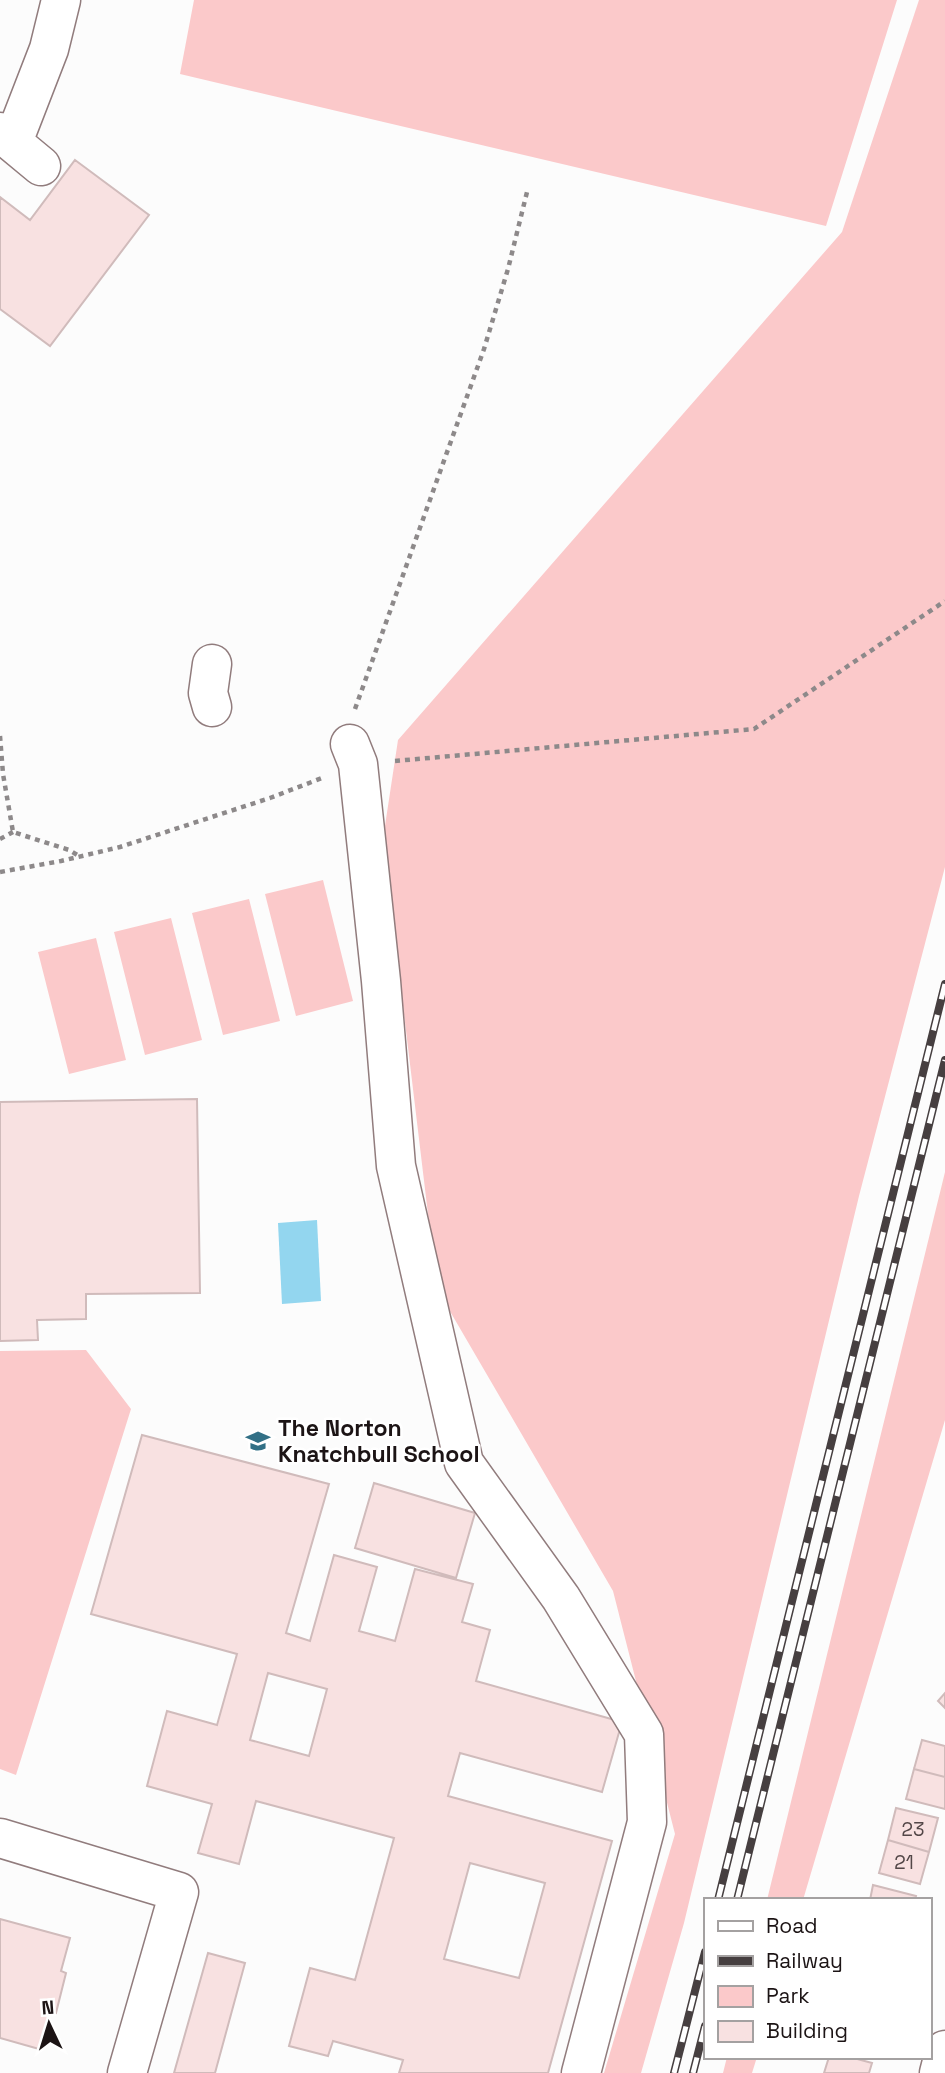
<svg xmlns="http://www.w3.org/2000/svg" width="945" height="2073" font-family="'Space Grotesk',sans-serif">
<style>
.green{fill:#fbc9ca}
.water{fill:#93d6ef}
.building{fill:#f8e1e1;stroke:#d0bbbb;stroke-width:2;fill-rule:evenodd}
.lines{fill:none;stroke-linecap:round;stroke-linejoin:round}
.minor-casing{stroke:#917c7d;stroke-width:41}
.path{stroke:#8d898a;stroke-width:4.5;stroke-dasharray:5 5;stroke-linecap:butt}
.minor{stroke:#fff;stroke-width:38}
.rail-casing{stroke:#463f40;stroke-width:8}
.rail{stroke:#fff;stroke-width:5;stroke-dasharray:16;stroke-linecap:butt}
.labels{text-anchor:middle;stroke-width:5;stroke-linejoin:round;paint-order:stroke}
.number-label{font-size:19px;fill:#534748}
.poi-label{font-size:23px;font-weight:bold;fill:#1c1415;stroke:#fff;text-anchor:start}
</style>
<rect width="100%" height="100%" fill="#fcfcfc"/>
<path class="green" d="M194 0H897L826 226 180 74Z
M919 0H945V867L859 1196 684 1923 641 2073H604L675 1834 613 1591 437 1289 383 839 398 740 842 232Z
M323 880 353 1001 296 1016 265 894Z
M249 899 280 1021 223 1035 192 913Z
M171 918 202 1040 145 1055 114 932Z
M96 938 126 1060 69 1074 38 952Z
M945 1172V1420L803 1900H767Z
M86 1350 131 1409 16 1775 0 1769V1351Z
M727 2057H757L752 2073H723Z"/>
<path class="water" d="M317 1220 321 1301 282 1304 278 1223Z"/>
<path class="building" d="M75 160 149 215 50 346 0 309V197L30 220Z
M197 1099 200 1293 86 1294V1319L37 1320 38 1340 0 1341V1102Z
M142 1435 329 1484 286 1633 310 1641 334 1555 377 1567 359 1631 395 1641 415 1569 473 1584 462 1622 490 1630 476 1681 622 1722 602 1792 460 1753 448 1796 612 1841 548 2073H399L403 2060 333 2041 328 2056 289 2046 310 1968 355 1980 394 1838 256 1801 239 1864 198 1853 212 1804 147 1786 167 1711 217 1725 237 1654 91 1614ZM268 1673 327 1689 309 1756 250 1740ZM470 1863 545 1883 519 1978 444 1959Z
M374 1483 475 1513 456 1578 355 1548Z
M945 1693V1708L938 1701Z
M922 1740 945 1746V1777L914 1769Z
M914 1769 945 1777V1809L906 1799Z
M896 1808 938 1818 929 1852 888 1840Z
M888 1840 929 1852 920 1884 879 1873Z
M873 1885 916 1896 915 1900H870Z
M0 1919 70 1938 61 1971 66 1973 56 2013 50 2011 39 2049 0 2038Z
M208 1953 245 1963 215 2073H174Z
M829 2057H850L872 2063 869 2073H824Z"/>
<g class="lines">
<g class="minor-casing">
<path id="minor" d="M0 132 41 166
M13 142 49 49 61 0
M212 664 208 693 212 707
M350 744 358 764 381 981 396 1166 464 1463 561 1598 644 1734 647 1822 581 2073
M0 1838 179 1892 127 2073
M939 2073 945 2050"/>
</g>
<path class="path" d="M355 709 484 349 508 269 528 188
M0 736 3 774 13 832 69 850 79 856
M395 761 754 729 945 601
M0 839 13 832
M0 872 61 861 120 847 270 798 322 778"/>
<use href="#minor" class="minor"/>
<g class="rail-casing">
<path id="rail" d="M718 1900 945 984
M737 1900 945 1060
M674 2073 705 1952
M693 2073 705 2026"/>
</g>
<use href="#rail" class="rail"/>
</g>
<defs>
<g id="school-bare" transform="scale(1.89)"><path d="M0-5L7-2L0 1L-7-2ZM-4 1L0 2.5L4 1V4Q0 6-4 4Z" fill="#327086" stroke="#fff" stroke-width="2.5" paint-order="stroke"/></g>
</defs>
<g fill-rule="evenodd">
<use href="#school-bare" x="258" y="1441"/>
</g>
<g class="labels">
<g class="number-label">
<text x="913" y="1836">23</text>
<text x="904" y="1869">21</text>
</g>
<g class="poi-label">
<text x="278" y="1436">The Norton<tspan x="278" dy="26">Knatchbull School</tspan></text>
</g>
</g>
<rect x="704" y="1898" width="228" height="161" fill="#ffffff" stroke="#a4a1a1" stroke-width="2"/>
<rect x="718" y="1921" width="35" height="10" fill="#ffffff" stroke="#a4a1a1" stroke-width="2"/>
<text x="766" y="1933" font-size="21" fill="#1c1415">Road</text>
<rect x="718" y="1956" width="35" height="10" fill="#463f40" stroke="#a4a1a1" stroke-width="2"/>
<text x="766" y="1968" font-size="21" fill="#1c1415">Railway</text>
<rect x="718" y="1986" width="35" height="21" fill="#fbc9ca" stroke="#a4a1a1" stroke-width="2"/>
<text x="766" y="2003" font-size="21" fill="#1c1415">Park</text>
<rect x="718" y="2021" width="35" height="21" fill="#f8e1e1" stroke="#a4a1a1" stroke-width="2"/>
<text x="766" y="2038" font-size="21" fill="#1c1415">Building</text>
<g transform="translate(49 2024) rotate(356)" stroke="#ffffff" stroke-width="5" paint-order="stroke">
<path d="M0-5L12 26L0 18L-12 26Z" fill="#1c1415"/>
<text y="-10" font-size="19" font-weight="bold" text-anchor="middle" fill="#1c1415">N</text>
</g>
</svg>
